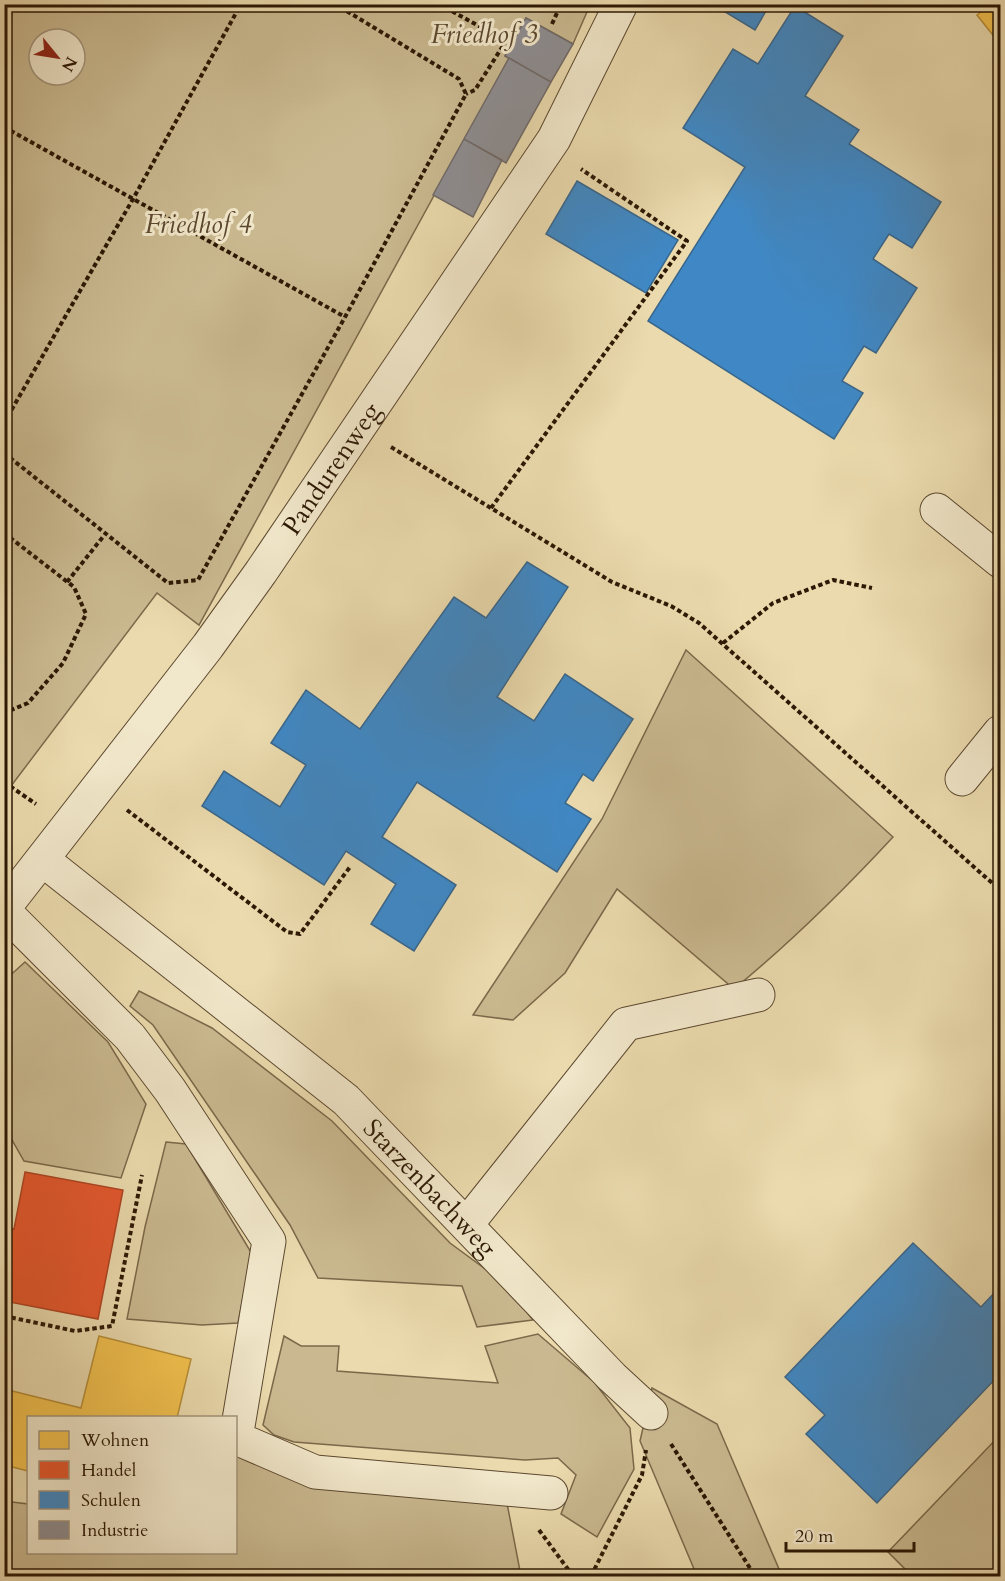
<svg xmlns="http://www.w3.org/2000/svg" width="1005" height="1581" font-family="Cardo,serif">
<style>
.green{fill:#cab990;stroke:#7b684a;stroke-width:1.5;fill-rule:evenodd}
.homes{fill:#f2c14e;stroke:#b78e38;stroke-width:1.5}
.shops{fill:#e4572e;stroke:#ad4422;stroke-width:1.5}
.schools{fill:#3f88c5;stroke:#39668b;stroke-width:1.5}
.industry{fill:#8d8d92;stroke:#706a68;stroke-width:1.5}
.lines{fill:none;stroke-linecap:round;stroke-linejoin:round}
.minor-casing{stroke:#5c482f;stroke-width:35}
.path{stroke:#2c1805;stroke-width:4;stroke-dasharray:4.5 3;stroke-linecap:butt}
.minor{stroke:#f1e7ca;stroke-width:33}
.labels{text-anchor:middle;stroke-width:6;stroke-linejoin:round;paint-order:stroke}
.park-label{font-size:26px;font-style:italic;fill:#5b482f;stroke:#f1e7ca}
.street-label{font-size:26px;fill:#2c1805;stroke:#f1e7ca}
</style>
<rect width="100%" height="100%" fill="#eadaad"/>
<filter id="stains"><feTurbulence type="fractalNoise" baseFrequency=".00333" numOctaves="4"/><feColorMatrix values="0 0 0 0 .2 0 0 0 0 .09 0 0 0 0 .02 0 0 0 .5 -.17"/></filter>
<radialGradient id="worn" r=".72"><stop offset=".6" stop-color="#630" stop-opacity="0"/><stop offset="1" stop-color="#630" stop-opacity=".3"/></radialGradient>
<path class="green" d="M5 5H590L573 44 526 18 505 56 509 58 500 75 199 625 157 593 5 794ZM39 39H75V75H39Z
M686 650 893 837C843 891 790 943 734 989L617 889 565 973 513 1020 473 1015 602 819Z
M25 962 108 1042 146 1104 121 1178 24 1161 8 1133 5 1134V980Z
M139 991 212 1028 332 1121 450 1243 503 1282 533 1320 477 1327 462 1286 318 1278 290 1225 153 1025 130 1006Z
M166 1142 186 1144 252 1254 238 1323 202 1325 127 1319 145 1227Z
M538 1334 594 1382 630 1428 634 1469 597 1537 561 1514 576 1475 558 1458 525 1460 294 1442 274 1435 263 1425 284 1336 301 1346H339L337 1371 498 1383 485 1346Z
M652 1388 717 1424 782 1576H697L640 1441Z
M1000 1435V1576H910L911 1575 888 1552Z
M236 1449 506 1498 521 1576H5L4 1501 28 1504V1552H236Z"/>
<path class="homes" d="M990 4H1000V44L977 15Z
M99 1336 191 1359 177 1418H28V1471L4 1465V1389L81 1408Z"/>
<path class="shops" d="M25 1172 123 1190 98 1319 4 1301V1227L14 1229Z"/>
<path class="schools" d="M712 4H770L755 30Z
M795 6 843 36 805 96 859 130 849 144 941 202 912 248 889 234 873 259 917 288 876 353 864 346 842 381 863 393 834 439 648 321 745 167 683 128 733 49 758 64Z
M577 181 678 240 646 293 546 234Z
M527 562 568 587 497 697 534 721 565 674 633 719 593 781 583 774 565 803 591 819 557 872 417 782 382 837 456 885 414 951 371 924 396 884 346 851 324 885 202 806 224 771 280 807 306 765 271 743 306 690 360 729 454 597 486 618Z
M913 1243 981 1307 1000 1287V1374L877 1503 806 1434 825 1415 785 1377Z"/>
<path class="industry" d="M526 18 573 44 551 82 505 56Z
M509 58 551 82 506 163 464 139Z
M464 139 502 160 473 217 433 195Z"/>
<g class="lines">
<g class="minor-casing">
<g id="minor">
<path d="M937 510 1000 561"/>
<path d="M962 779 1000 732"/>
<path id="s1" d="M43 860 346 1100 612 1377 651 1413"/>
<path id="s2" d="M4 908 208 646 261 572 554 139 621 4"/>
<path d="M4 911 130 1037 170 1090 269 1241 236 1438 315 1472 551 1493"/>
<path d="M467 1224 626 1024 758 995"/>
</g>
</g>
<path class="path" d="M439 4 506 41 475 90 466 94
M4 22 18 4
M552 24 561 4
M4 127 345 317
M4 423 133 199 241 4
M391 447 612 582 671 606 699 623 1000 890
M4 453 168 583 198 580 345 317 466 94 459 79 335 4
M491 508 687 241 581 169
M4 533 74 587 86 614 63 663 28 703 4 713
M67 582 106 533
M723 643 773 603 833 580 872 588
M4 782 36 804
M127 810 287 932 300 934 350 867
M4 1316 75 1331 112 1326 142 1175
M671 1444 755 1576
M539 1530 573 1576
M591 1576 642 1475 646 1450"/>
<use href="#minor" class="minor"/>
</g>
<g class="labels">
<g class="park-label">
<text x="484" y="43">Friedhof 3</text>
<text x="198" y="233">Friedhof 4</text>
</g>
<g class="street-label">
<text dy="9" stroke="none"><textPath href="#s2" startOffset="548">Pandurenweg</textPath></text>
<text dy="9" stroke="none"><textPath href="#s1" startOffset="508">Starzenbachweg</textPath></text>
</g>
</g>
<rect width="1005" height="1581" fill="none" stroke="#eadaad" stroke-width="24"/>
<rect x="6" y="6" width="993" height="1569" fill="none" stroke="#2c1805" stroke-width="3"/>
<rect x="12" y="12" width="981" height="1557" fill="none" stroke="#2c1805" stroke-width="1.5"/>
<rect x="27" y="1416" width="210" height="138" fill="#f1e7ca" stroke="#a2947b" stroke-width="1.5"/>
<rect x="39" y="1431" width="30" height="18" fill="#f2c14e" stroke="#a2947b" stroke-width="1.5"/>
<text x="81" y="1446" font-size="18" fill="#2c1805">Wohnen</text>
<rect x="39" y="1461" width="30" height="18" fill="#e4572e" stroke="#a2947b" stroke-width="1.5"/>
<text x="81" y="1476" font-size="18" fill="#2c1805">Handel</text>
<rect x="39" y="1491" width="30" height="18" fill="#3f88c5" stroke="#a2947b" stroke-width="1.5"/>
<text x="81" y="1506" font-size="18" fill="#2c1805">Schulen</text>
<rect x="39" y="1521" width="30" height="18" fill="#8d8d92" stroke="#a2947b" stroke-width="1.5"/>
<text x="81" y="1536" font-size="18" fill="#2c1805">Industrie</text>
<g transform="translate(57 57) rotate(120)"><circle r="28" fill="#f1e7ca" stroke="#a2947b" stroke-width="1.5"/>
<path d="M0-4.5L10 22L0 15L-10 22Z" fill="#8f2418"/>
<text y="-9" font-size="16" font-weight="bold" text-anchor="middle" fill="#2c1805">N</text>
</g>
<path d="M786 1542v9h128v-9" fill="none" stroke="#2c1805" stroke-width="3"/>
<text x="795" y="1542" font-size="18" fill="#2c1805" stroke="#f1e7ca" stroke-width="4.5" paint-order="stroke">20 m</text>
<rect width="100%" height="100%" filter="url(#stains)"/>
<rect width="100%" height="100%" fill="url(#worn)"/>
</svg>
